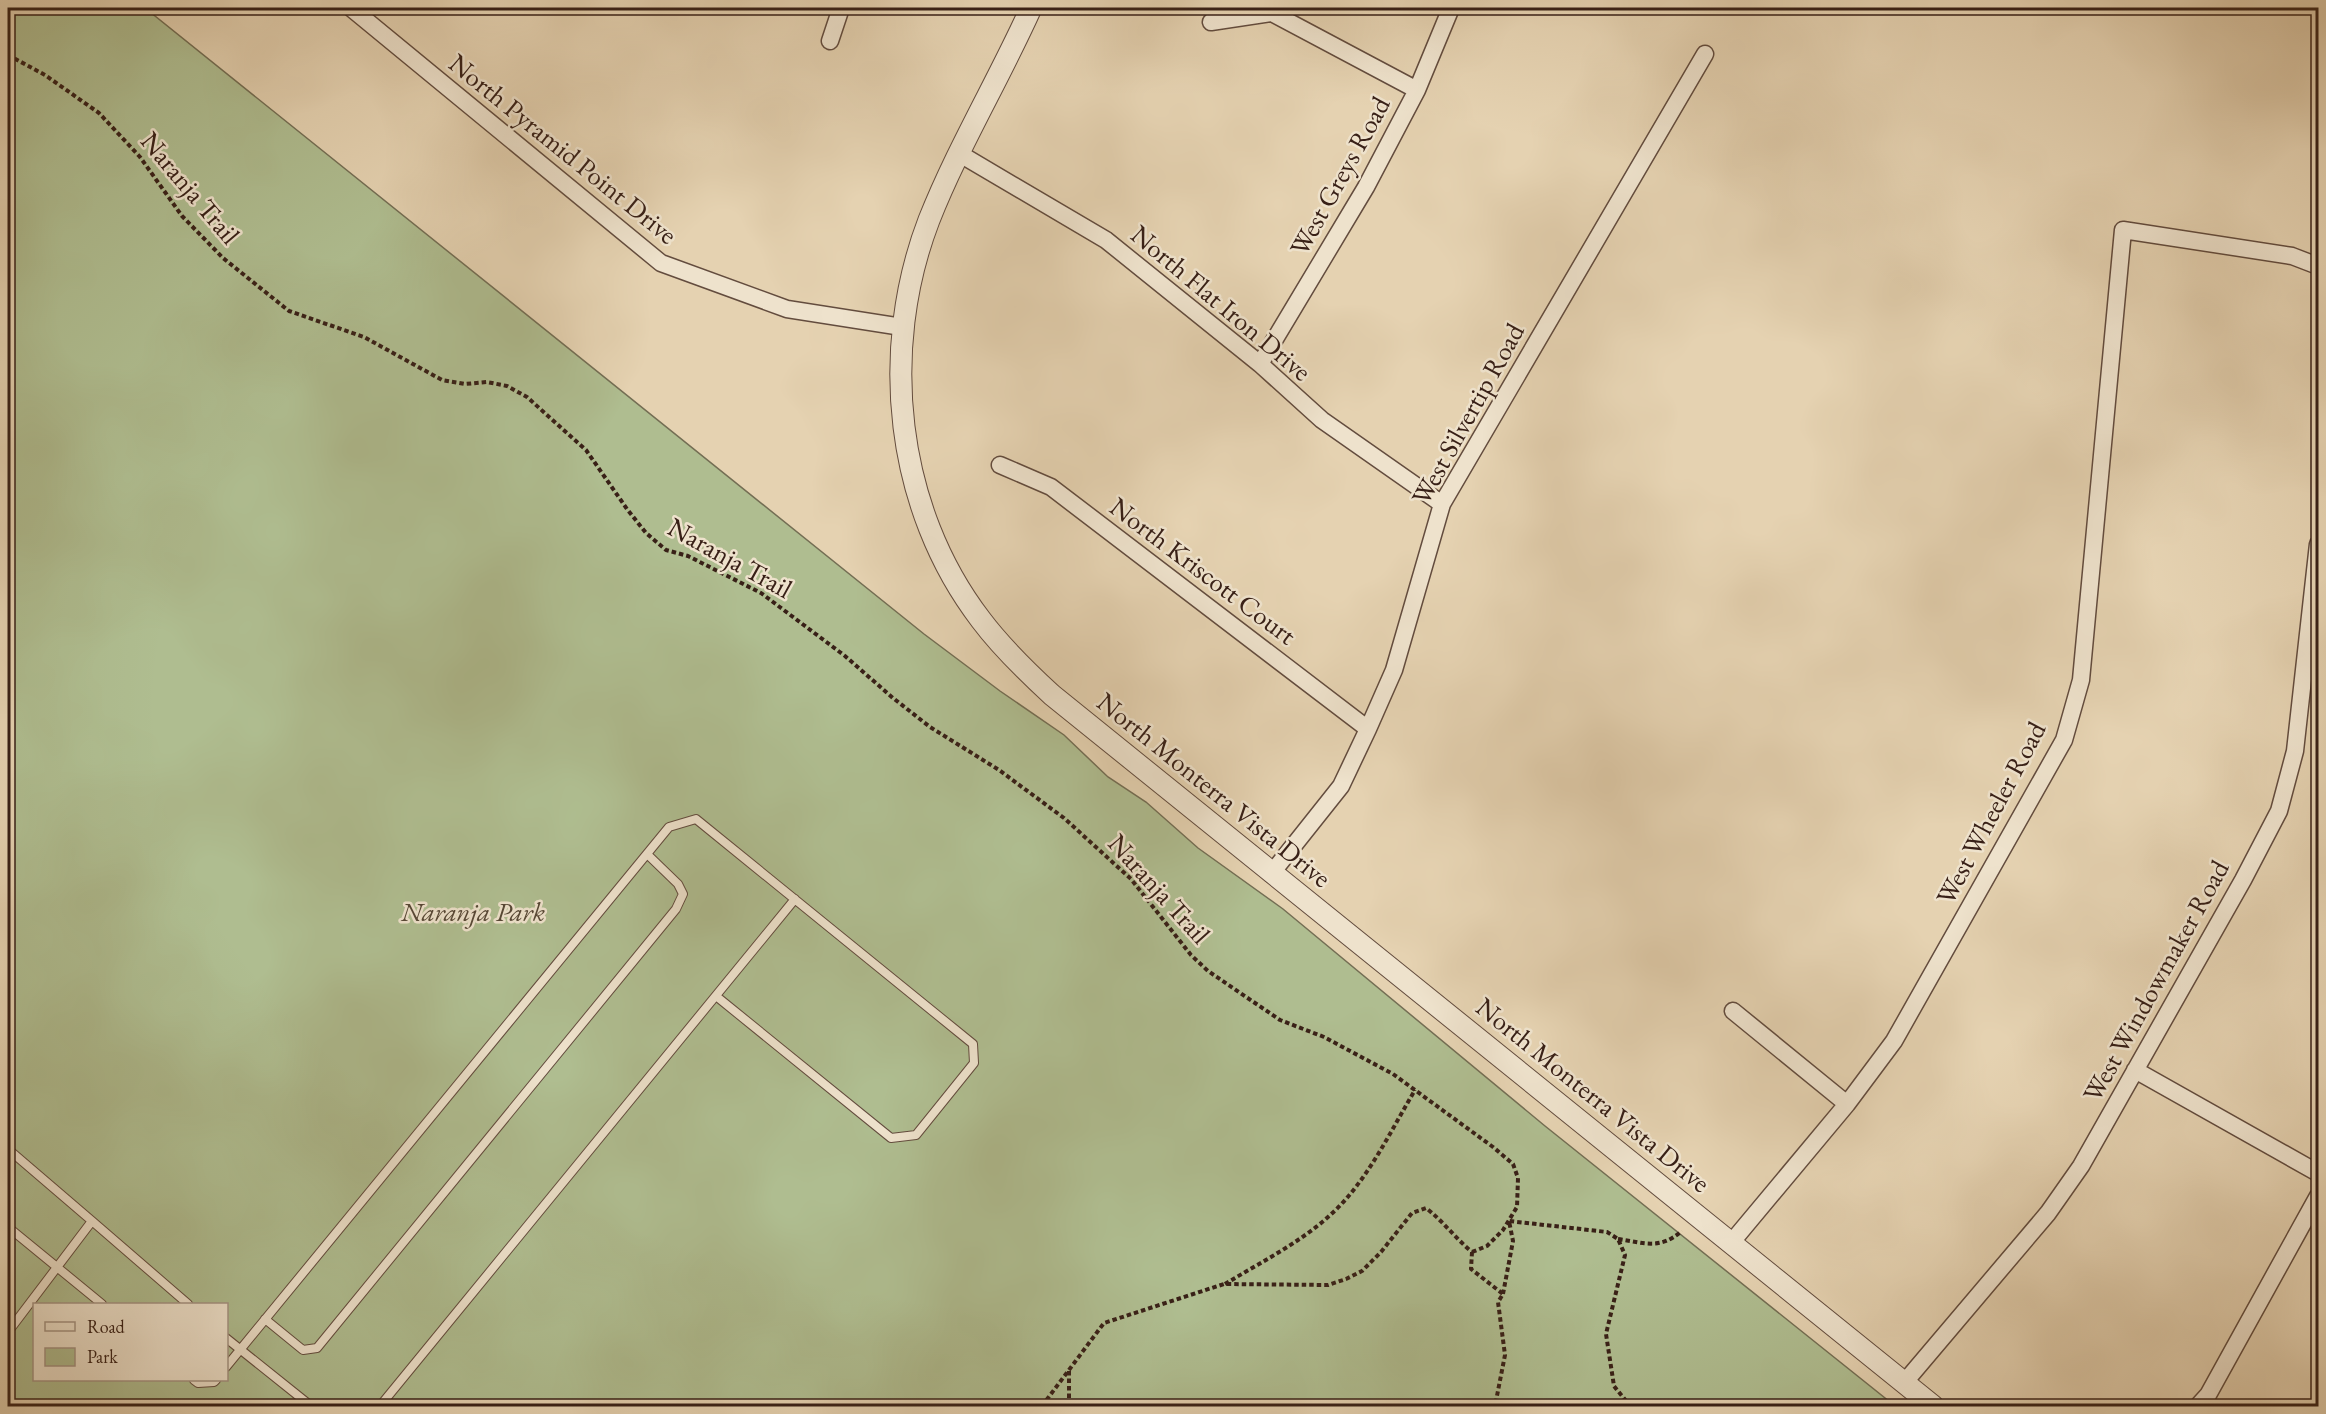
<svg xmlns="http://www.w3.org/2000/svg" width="2326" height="1414" font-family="'EB Garamond',serif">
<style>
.green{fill:#afbd90;stroke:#746e54;stroke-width:1.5;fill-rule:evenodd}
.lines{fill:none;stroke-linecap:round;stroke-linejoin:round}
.service-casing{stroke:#634c3e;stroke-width:10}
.minor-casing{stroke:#634c3e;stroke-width:19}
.tertiary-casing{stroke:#634c3e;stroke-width:23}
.path{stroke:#382017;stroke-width:4;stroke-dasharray:4.5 3;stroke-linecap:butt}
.service{stroke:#eee2cc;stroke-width:8}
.minor{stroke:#eee2cc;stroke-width:16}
.tertiary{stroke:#eee2cc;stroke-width:21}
.labels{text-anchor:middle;stroke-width:5;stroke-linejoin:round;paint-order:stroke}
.street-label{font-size:27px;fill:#382017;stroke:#eee2cc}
.park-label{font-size:27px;font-style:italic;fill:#564735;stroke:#eee2cc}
</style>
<rect width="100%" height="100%" fill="#e5d2b1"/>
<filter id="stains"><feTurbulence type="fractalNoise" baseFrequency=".00333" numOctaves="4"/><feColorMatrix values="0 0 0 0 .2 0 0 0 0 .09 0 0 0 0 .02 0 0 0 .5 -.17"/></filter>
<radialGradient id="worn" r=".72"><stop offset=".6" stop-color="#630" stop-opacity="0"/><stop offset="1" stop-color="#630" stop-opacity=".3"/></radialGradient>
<path class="green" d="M8 8H145L924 634 1000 691 1064 735 1108 777 1146 802 1198 848 1283 909 1545 1126 1895 1406H8ZM34 1304H226V1380H34Z"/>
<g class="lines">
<g class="service-casing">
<path id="service" d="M8 1149 92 1221
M8 1227 102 1304
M265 1319 303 1350 317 1348 676 909 683 894 678 884 647 854
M8 1332 92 1221 188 1304
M226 1338 311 1406
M226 1367 669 827 696 819 973 1044 974 1063 916 1135 891 1138 716 996
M194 1380 198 1383 214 1382 216 1380
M380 1406 795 899"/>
</g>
<g class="minor-casing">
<path id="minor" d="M351 8 661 263 787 309 902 327
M1211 22 1272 13 1417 90
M830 41 841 8
M960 154 1106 240 1260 364 1322 420 1442 504
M1260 364 1366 187 1417 90 1451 8
M1000 465 1051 487 1368 729
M1271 874 1341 786 1368 729 1394 670 1442 504 1705 54
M1733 1011 1847 1104
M2135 1070 2318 1173
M1731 1243 1847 1104 1894 1041 2064 740 2081 680 2123 230 2292 256 2318 266
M1904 1383 2048 1213 2081 1166 2243 880 2279 811 2295 751 2318 544
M2198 1406 2208 1395 2318 1196"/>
</g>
<g class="tertiary-casing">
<path id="tertiary" d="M1031 8C999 79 958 147 929 220 879 350 895 508 981 620 1002 648 1027 672 1052 695L1933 1406"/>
</g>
<path class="path" d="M8 55 45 75 99 113 140 157 182 216 223 258 289 311 364 337 442 380 465 384 487 382 507 386 527 397 586 450 627 509 646 533 666 550 688 556 761 593 845 656 893 698 930 727 999 770 1064 818 1131 879 1191 955 1208 971 1280 1020 1324 1037 1393 1074 1493 1147 1513 1164 1518 1178 1517 1207 1503 1230 1487 1246 1472 1252
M1618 1239C1646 1243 1659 1250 1682 1231
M1472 1252 1471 1269 1503 1294 1498 1302 1505 1355 1495 1406
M1225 1284C1266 1259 1314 1236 1346 1199 1374 1167 1393 1127 1415 1090
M1503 1294 1513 1241 1509 1221 1607 1232 1618 1239 1625 1255 1606 1334 1614 1386 1630 1406
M1069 1371V1406
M1042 1406 1104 1323 1224 1284 1328 1285 1346 1279 1362 1271 1381 1252 1412 1213 1426 1208C1443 1221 1455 1238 1472 1252"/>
<use href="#service" class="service"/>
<use href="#minor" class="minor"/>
<use href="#tertiary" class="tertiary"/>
</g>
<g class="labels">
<g class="street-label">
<text transform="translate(563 149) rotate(39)" y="9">North Pyramid Point Drive</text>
<text transform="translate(1340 176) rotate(-61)" y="9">West Greys Road</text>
<text transform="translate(190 188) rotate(50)" y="9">Naranja Trail</text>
<text transform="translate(1221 303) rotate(40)" y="9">North Flat Iron Drive</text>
<text transform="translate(1468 414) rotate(-61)" y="9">West Silvertip Road</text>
<text transform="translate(730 558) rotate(29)" y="9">Naranja Trail</text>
<text transform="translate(1203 571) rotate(37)" y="9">North Kriscott Court</text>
<text transform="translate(1214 790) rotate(39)" y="9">North Monterra Vista Drive</text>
<text transform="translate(1991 813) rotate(-62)" y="9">West Wheeler Road</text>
<text transform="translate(1159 889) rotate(48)" y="9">Naranja Trail</text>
<text transform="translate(2156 981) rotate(-61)" y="9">West Windowmaker Road</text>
<text transform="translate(1593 1095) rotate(39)" y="9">North Monterra Vista Drive</text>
</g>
<g class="park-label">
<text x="473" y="921">Naranja Park</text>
</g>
</g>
<rect width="2326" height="1414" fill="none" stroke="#e5d2b1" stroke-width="30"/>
<rect x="9" y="9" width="2308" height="1396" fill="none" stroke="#382017" stroke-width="3"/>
<rect x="15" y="15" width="2296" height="1384" fill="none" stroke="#382017" stroke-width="1.5"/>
<rect x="33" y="1303" width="195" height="78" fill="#eee2cc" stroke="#a59484" stroke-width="1.5"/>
<rect x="45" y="1322" width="30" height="9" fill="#eee2cc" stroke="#a59484" stroke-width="1.5"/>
<text x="87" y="1333" font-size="18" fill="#382017">Road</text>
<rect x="45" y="1348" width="30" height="18" fill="#afbd90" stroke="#a59484" stroke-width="1.5"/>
<text x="87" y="1363" font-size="18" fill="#382017">Park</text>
<rect width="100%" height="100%" filter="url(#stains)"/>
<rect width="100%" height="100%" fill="url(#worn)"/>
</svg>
